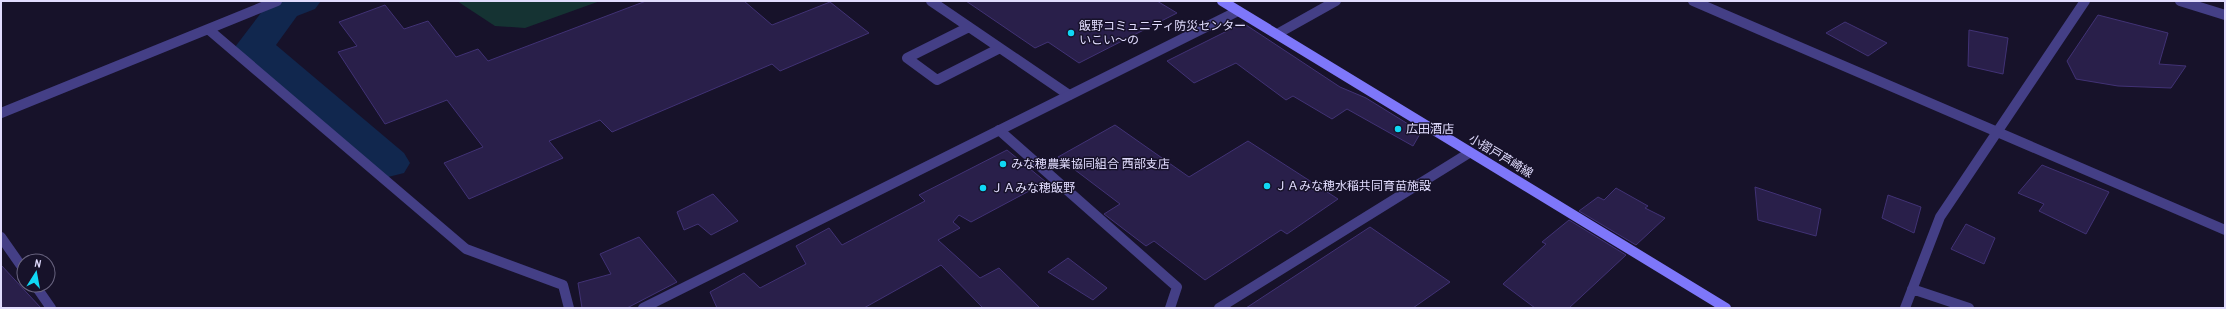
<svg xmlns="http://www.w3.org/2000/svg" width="2226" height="309" font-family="'Archivo Narrow','Noto Sans JP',sans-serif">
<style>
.green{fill:#153333}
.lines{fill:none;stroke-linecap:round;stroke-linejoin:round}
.river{fill:#11274e;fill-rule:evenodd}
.building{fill:#291f4a;stroke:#413275}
.service{stroke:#443f86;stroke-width:10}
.minor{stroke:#443f86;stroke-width:10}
.secondary{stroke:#7e77fa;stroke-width:10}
.poi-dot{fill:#10d8f5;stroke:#17122a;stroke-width:1.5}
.labels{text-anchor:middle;stroke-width:3;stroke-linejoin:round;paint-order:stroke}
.poi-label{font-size:12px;fill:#e1dcfe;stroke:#17122a;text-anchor:start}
.street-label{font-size:12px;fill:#e1dcfe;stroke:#17122a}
</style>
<rect width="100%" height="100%" fill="#17122a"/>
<path class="green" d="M457 1H600L525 28 495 26Z"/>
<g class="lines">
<path class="river" d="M270 1H321L315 9 297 16 276 45 404 153 410 163 404 173 388 177 372 173 241 55 235 47Z"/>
</g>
<path class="building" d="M646 1H744L772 25 830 2 869 33 780 71 772 64 612 132 600 120 549 141 563 158 469 199 444 163 483 147 447 100 385 124 338 52 357 46 339 22 385 5 404 29 428 21 456 57 478 49 488 61Z
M966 1H1157L1177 13 1079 63 1048 42 1035 48Z
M2098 15 2168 33 2159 64 2186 66 2171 88 2118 86 2076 79 2067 61Z
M1845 22 1887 43 1868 56 1826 33Z
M1243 23 1340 87 1366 98 1421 132 1413 146 1347 109 1332 119 1293 96 1286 100 1236 63 1194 83 1167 61Z
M1969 30 2008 38 2003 74 1968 66Z
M1115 125 1189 177 1248 141 1338 199 1287 234 1281 230 1205 280 1154 241 1146 246 1104 214 1120 204 1058 157Z
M1007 150 1046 182 971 222 959 215 953 222 960 228 938 240 980 278 999 268 1040 308H983L941 265 864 308H717L710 292 744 273 760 288 806 264 796 246 829 228 842 245 925 201 919 195Z
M2042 165 2109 192 2086 234 2039 211 2044 204 2018 193Z
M1755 187 1821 209 1816 236 1758 220Z
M1616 188 1648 206 1645 208 1665 218 1636 245 1579 211 1598 197 1604 200Z
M713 194 738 221 711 235 698 224 684 230 677 212Z
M1888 195 1921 207 1914 233 1882 218Z
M1569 220 1626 255 1569 308H1535L1503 284 1546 244 1542 242Z
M1966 224 1995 238 1984 264 1951 249Z
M1370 227 1450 282 1413 308H1246Z
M639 237 677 282 627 308H582L578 283 611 274 600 254Z
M1068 258 1107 288 1093 300 1048 272Z
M1 265 41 308H1Z"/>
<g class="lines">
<path class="service" d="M931 1 1069 95
M969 27 907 58 937 80 1000 48
M999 130 1177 287 1170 308"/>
<path class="minor" d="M1693 1 2225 230
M2180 1 2225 15
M208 29 466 249 563 285 569 308
M1277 34 1336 1
M1 113 277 1
M1 237 24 270
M35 285 51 308
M1912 289 1969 308
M643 308 1238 11
M1219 308 1469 153
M1905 308 1940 217 2085 1"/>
<path class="secondary" d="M1222 1 1726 308"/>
</g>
<g class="poi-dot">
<circle cx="1071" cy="33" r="4"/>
<circle cx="1398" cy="129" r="4"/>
<circle cx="1003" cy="164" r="4"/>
<circle cx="1267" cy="186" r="4"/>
<circle cx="983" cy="188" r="4"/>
</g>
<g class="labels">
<g class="poi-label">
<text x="1079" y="30">飯野コミュニティ防災センター<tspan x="1079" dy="14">いこい～の</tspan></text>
<text x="1406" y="133">広田酒店</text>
<text x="1011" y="168">みな穂農業協同組合 西部支店</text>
<text x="1275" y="190">ＪＡみな穂水稲共同育苗施設</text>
<text x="991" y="192">ＪＡみな穂飯野</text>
</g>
<g class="street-label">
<text transform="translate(1501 156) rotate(31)" y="4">小摺戸芦崎線</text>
</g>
</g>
<rect width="2226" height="309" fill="none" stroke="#e1dcfe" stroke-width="4"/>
<g transform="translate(36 273) rotate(11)"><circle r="19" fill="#17122a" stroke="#68637f"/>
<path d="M0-3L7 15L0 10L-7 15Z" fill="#10d8f5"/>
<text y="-6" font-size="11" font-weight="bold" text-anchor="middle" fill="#e1dcfe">N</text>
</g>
</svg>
